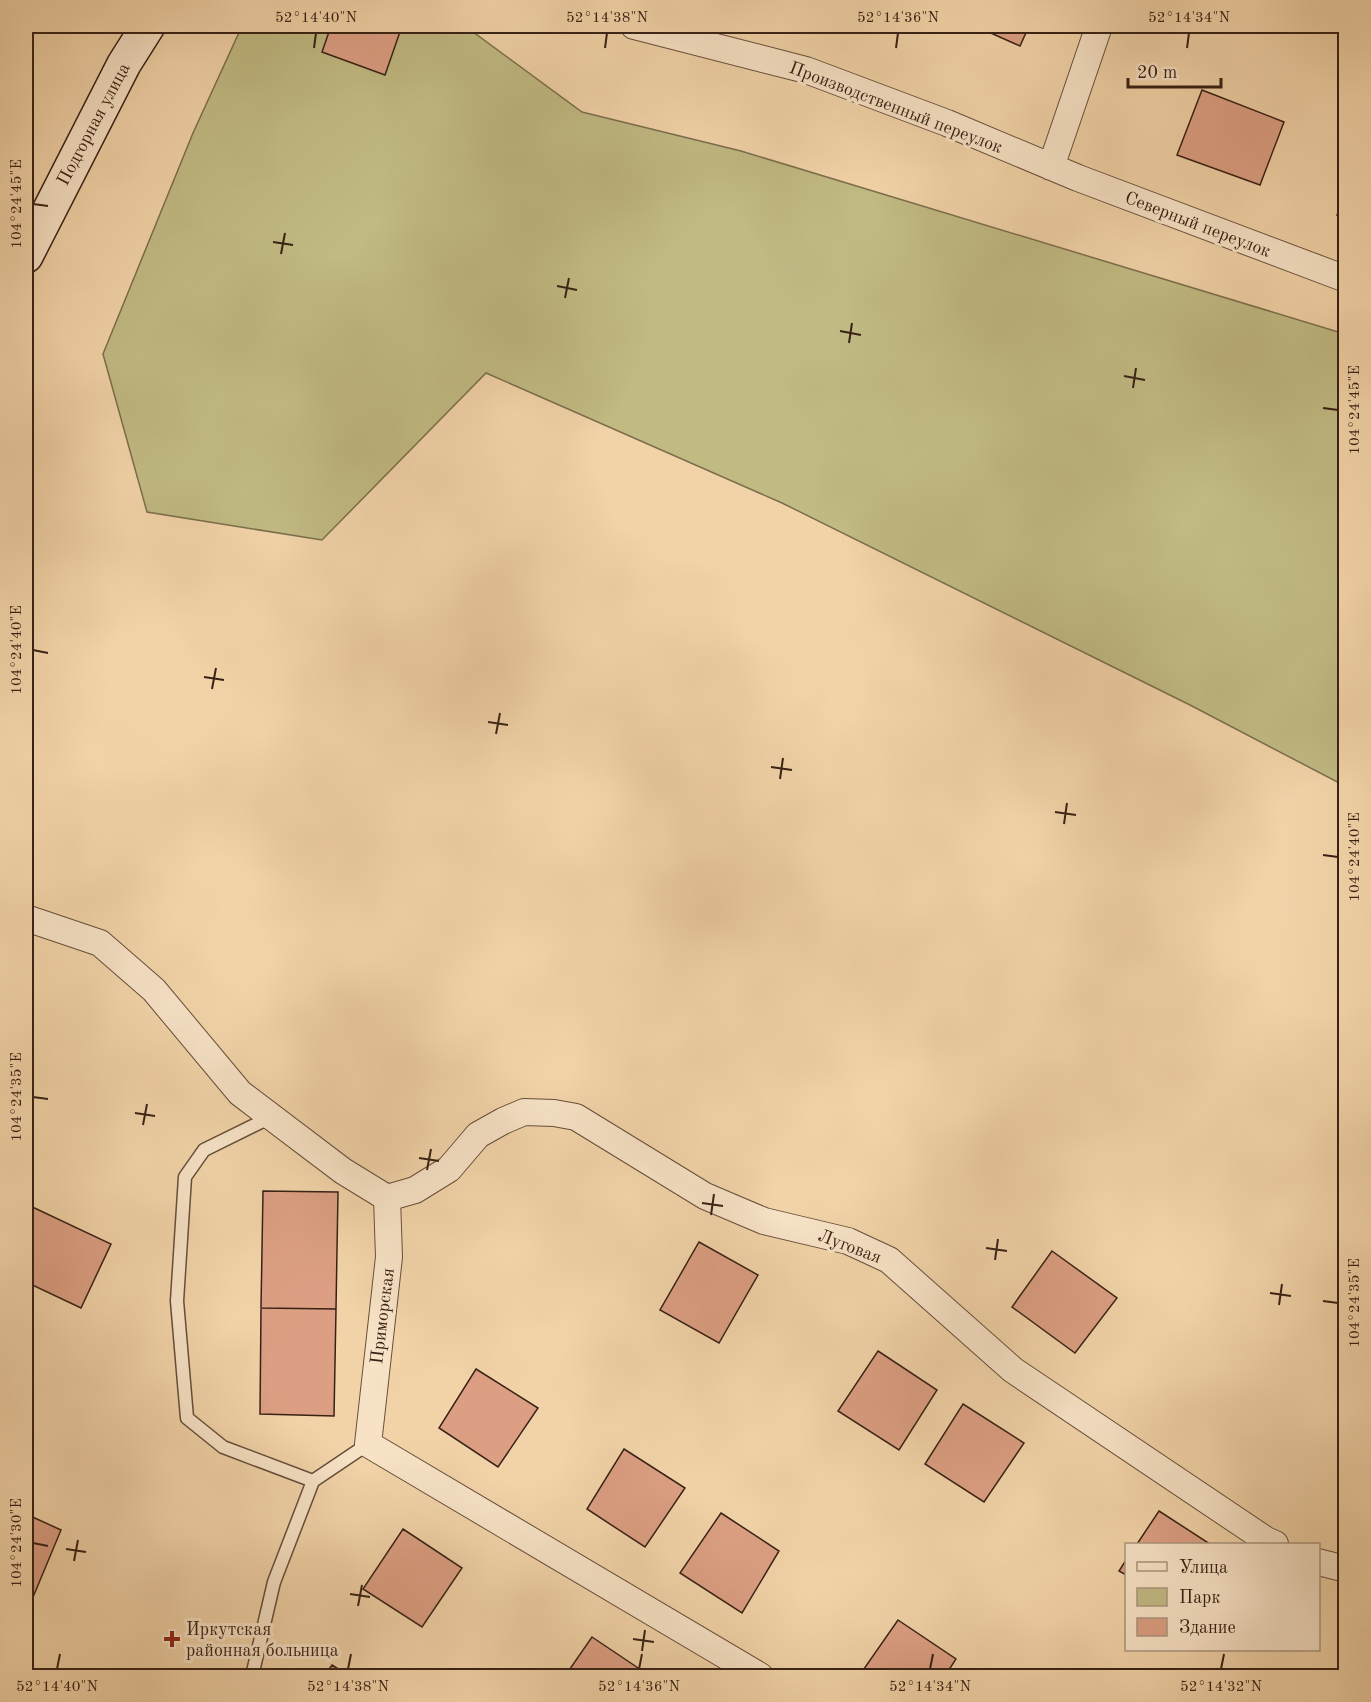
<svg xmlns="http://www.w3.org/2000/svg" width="1371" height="1702" font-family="'Old Standard TT',serif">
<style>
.green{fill:#c1ba83;stroke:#7c6e4c;stroke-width:1.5}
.building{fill:#dc9f83;stroke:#382115;stroke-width:1.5}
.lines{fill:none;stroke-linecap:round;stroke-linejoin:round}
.lane-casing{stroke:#664e3a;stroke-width:15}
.street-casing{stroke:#664e3a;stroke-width:28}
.secondary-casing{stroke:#382115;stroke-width:36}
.lane{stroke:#f7e2c6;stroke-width:12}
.street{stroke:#f7e2c6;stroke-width:26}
.secondary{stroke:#f7e2c6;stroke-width:33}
.ticks{fill:none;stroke:#382115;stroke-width:2}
.poi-dot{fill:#8f2418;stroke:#f7e2c6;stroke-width:2}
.labels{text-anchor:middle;stroke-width:6;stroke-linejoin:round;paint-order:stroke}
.street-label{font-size:18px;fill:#382115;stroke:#f7e2c6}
.poi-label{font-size:18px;fill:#382115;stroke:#f7e2c6;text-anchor:start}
.neatline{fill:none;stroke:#382115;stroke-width:2}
.ticks-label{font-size:15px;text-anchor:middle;fill:#382115}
</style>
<rect width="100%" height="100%" fill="#f2d3a8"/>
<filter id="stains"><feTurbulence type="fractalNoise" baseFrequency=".00333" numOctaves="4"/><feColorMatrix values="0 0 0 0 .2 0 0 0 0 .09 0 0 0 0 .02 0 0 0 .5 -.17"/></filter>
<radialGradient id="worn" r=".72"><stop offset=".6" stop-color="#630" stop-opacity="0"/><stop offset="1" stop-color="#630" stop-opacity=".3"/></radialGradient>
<path class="green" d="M242 26H465L582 112 741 151 1345 334V786L1190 705 782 503 486 373 322 540 147 512 103 354 193 133Z"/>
<path class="building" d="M331 26H402L385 75 322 52Z
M975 26H1029L1020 46Z
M1202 90 1284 122 1260 185 1177 155Z
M1346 194V218L1337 215Z
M26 826 30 830V845L26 851Z
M263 1191 338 1192 336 1309 261 1308Z
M26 1204 111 1244 81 1308 26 1282Z
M699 1242 758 1275 719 1343 660 1310Z
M1052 1251 1117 1298 1075 1353 1012 1307Z
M261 1308 336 1309 334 1416 260 1414Z
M878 1351 937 1390 899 1450 838 1411Z
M476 1369 538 1408 498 1467 439 1428Z
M963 1404 1024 1443 984 1502 925 1464Z
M624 1449 685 1488 645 1547 587 1509Z
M1159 1511 1210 1544H1137Z
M721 1513 779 1551 742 1613 680 1573Z
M26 1514 61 1530 26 1614Z
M403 1529 462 1568 422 1627 363 1589Z
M1126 1560V1575L1119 1571Z
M898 1620 956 1659 945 1676H859Z
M592 1637 650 1676H565Z
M332 1665 349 1676H324Z"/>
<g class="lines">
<g class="lane-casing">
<path id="lane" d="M271 1117 204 1150 185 1177 177 1301 187 1418 223 1447 313 1481
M252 1676 274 1582 313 1481 368 1444"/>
</g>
<g class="street-casing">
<path id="street" d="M634 26 806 70 947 123 1078 178 1346 279
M1051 167 1099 26
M26 918 100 943 154 990 240 1093 343 1171 387 1198 389 1257 368 1444 760 1676
M387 1198 415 1190 449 1169 478 1135 503 1121 524 1112 554 1113 576 1117 705 1196 764 1221 848 1241 889 1260 1013 1370 1266 1540 1275 1544
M1318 1562 1346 1569"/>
</g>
<g class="secondary-casing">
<path id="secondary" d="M26 256 124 64 148 26"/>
</g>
<use href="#lane" class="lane"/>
<use href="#street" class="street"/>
<use href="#secondary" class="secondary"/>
</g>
<path class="ticks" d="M314 48 316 33M605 48 607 33M896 48 898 33M1187 48 1189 33M33 204 48 206M273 242 293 245M281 254 285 233M557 286 577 290M565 298 569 278M840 331 861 335M849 343 852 323M1124 376 1145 380M1133 388 1136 368M1323 408 1338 410M33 650 48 653M204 677 224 680M212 689 216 668M488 722 508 725M496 734 500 713M771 767 792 770M780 779 783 758M1055 812 1076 815M1064 824 1067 803M1323 855 1338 857M33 1097 48 1099M135 1113 155 1116M143 1125 147 1104M419 1158 439 1161M427 1170 431 1149M702 1203 723 1206M711 1215 714 1194M986 1248 1007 1251M995 1260 998 1239M1270 1293 1291 1296M1323 1301 1338 1303M1279 1305 1282 1284M33 1543 48 1546M66 1549 86 1552M74 1561 78 1540M350 1594 370 1597M358 1606 362 1585M633 1639 654 1642M642 1651 645 1630M57 1669 60 1654M348 1669 351 1654M639 1669 642 1654M930 1669 933 1654M1221 1669 1224 1654"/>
<path class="poi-dot" d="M169 1630h6v6h6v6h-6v6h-6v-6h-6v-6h6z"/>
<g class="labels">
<g class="street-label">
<text transform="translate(896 107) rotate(21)" y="6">Производственный переулок</text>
<text transform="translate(93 124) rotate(-62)" y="6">Подгорная улица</text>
<text transform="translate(1198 224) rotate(21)" y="6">Северный переулок</text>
<text transform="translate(850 1246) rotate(21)" y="6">Луговая</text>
<text transform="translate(382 1316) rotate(-83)" y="6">Приморская</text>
</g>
<g class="poi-label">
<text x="186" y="1635">Иркутская<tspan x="186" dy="21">районная больница</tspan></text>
</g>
</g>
<rect width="1371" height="1702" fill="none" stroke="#f2d3a8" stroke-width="66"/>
<rect x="1125" y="1543" width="195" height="108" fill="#f7e2c6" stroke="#ab957f" stroke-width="1.5"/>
<rect x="1137" y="1562" width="30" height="9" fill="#f7e2c6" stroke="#ab957f" stroke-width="1.5"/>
<text x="1179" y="1573" font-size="18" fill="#382115">Улица</text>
<rect x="1137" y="1588" width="30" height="18" fill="#c1ba83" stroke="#ab957f" stroke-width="1.5"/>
<text x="1179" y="1603" font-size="18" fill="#382115">Парк</text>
<rect x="1137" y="1618" width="30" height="18" fill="#dc9f83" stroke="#ab957f" stroke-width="1.5"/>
<text x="1179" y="1633" font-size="18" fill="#382115">Здание</text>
<path d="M1128 78v9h93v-9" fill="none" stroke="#382115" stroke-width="3"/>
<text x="1137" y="78" font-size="18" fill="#382115" stroke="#f7e2c6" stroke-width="4.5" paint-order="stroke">20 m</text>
<rect x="33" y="33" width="1305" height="1636" class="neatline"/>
<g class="ticks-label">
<text x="316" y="22">52°14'40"N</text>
<text x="607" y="22">52°14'38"N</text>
<text x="898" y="22">52°14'36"N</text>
<text x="1189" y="22">52°14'34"N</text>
<text transform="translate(16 204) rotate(-90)" y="5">104°24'45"E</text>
<text transform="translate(1354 410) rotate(-90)" y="5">104°24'45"E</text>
<text transform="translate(16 650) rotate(-90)" y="5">104°24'40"E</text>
<text transform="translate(1354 857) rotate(-90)" y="5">104°24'40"E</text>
<text transform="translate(16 1097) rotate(-90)" y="5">104°24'35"E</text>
<text transform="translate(1354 1303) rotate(-90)" y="5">104°24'35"E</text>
<text transform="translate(16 1543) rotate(-90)" y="5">104°24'30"E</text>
<text x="57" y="1691">52°14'40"N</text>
<text x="348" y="1691">52°14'38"N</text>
<text x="639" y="1691">52°14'36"N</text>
<text x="930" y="1691">52°14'34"N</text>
<text x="1221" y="1691">52°14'32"N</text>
</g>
<rect width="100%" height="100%" filter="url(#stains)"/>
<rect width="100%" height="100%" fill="url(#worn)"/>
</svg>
